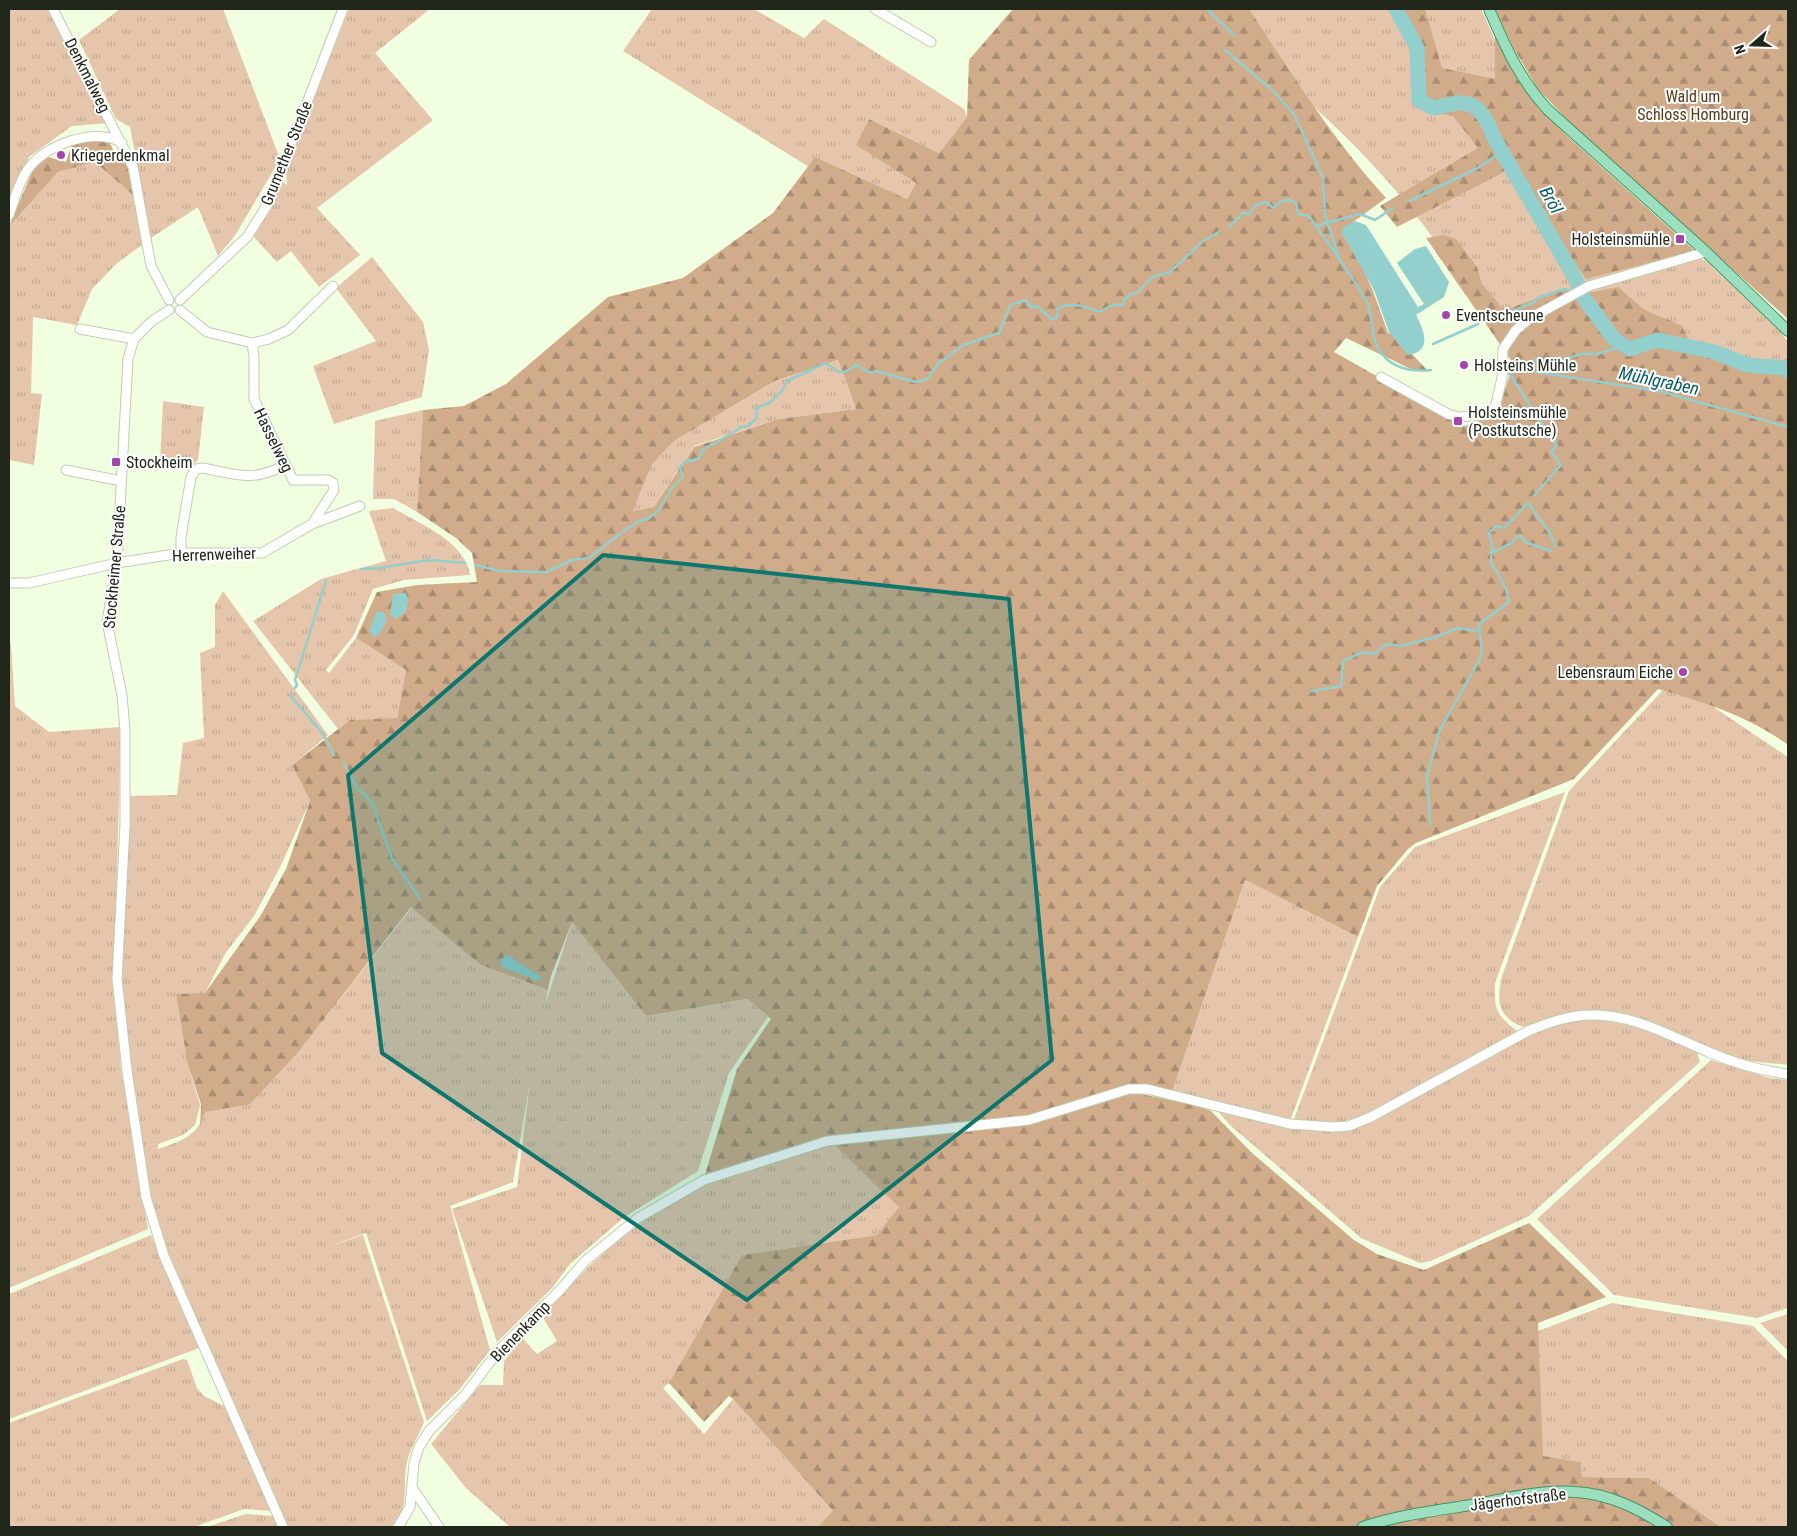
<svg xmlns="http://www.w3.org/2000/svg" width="1797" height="1536" font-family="'Roboto Condensed',sans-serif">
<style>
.grass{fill:url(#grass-tufts)}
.forest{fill:url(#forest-firs);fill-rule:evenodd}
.water{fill:#93cfcc}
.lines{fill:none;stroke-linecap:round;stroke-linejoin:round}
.stream{stroke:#93cfcc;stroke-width:2.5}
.river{stroke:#93cfcc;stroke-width:15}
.minor-casing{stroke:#c0cdb0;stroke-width:11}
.major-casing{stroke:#469168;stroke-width:12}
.minor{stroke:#fff;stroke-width:9}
.major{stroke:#9cdfbe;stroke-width:10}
.marked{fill:#0f766e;fill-opacity:0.2;stroke:#0f766e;stroke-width:4;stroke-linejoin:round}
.poi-dot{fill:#a544ab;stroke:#fff;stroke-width:2}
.labels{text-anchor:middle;stroke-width:4;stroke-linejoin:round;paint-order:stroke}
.street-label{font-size:16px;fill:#21261b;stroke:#fff}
.park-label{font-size:16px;fill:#5c3711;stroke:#fff}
.poi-label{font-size:16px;fill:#21261b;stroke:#fff;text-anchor:start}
.water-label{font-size:18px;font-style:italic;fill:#055f5c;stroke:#fff}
</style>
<defs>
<pattern id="grass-tufts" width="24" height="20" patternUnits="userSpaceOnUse" patternTransform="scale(1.25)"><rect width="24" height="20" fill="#e5c5ab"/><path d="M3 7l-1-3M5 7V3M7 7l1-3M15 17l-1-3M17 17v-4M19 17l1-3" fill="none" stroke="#c4a993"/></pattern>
<pattern id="forest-firs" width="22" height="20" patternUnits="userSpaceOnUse" patternTransform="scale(1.25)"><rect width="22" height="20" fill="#d1ac8b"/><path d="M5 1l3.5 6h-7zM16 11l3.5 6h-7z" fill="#a98c71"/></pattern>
</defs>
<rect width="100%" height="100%" fill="#f1fee0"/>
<path class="grass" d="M9 9H50L109 123 72 126 29 157 9 205Z
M120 9H223L280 159 236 234 218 256 198 207 151 238 130 127 116 119 79 40Z
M349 9H430L375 53 433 120 317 208 360 255 319 287 291 251 277 262 252 235 282 181 287 185 286 169Z
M652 9H754L804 38 824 19 964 109 967 117 939 153 869 119 857 145 916 183 907 199 815 157 809 167 623 51Z
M1202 9H1481L1506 64 1557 130 1703 260H1705L1779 330 1788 342V738L1498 413 1514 359C1476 303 1441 243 1396 191 1339 124 1269 67 1202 9Z
M95 162 134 196 143 244 116 264 92 289 77 325 33 317 31 393 42 394 34 465 9 460V227L58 172Z
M372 257 423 322 429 350 422 397 334 424 313 366 376 341 336 288Z
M838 360 856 409 778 419 694 446 654 507 633 511 651 466 674 441 775 381Z
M163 401 204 407 198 460 190 468 160 462Z
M423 410 417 512 394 499H373L375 421Z
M393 508C420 524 465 541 470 575L404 580 373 589 354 635 326 670 329 673 356 638 406 670 397 719 350 720 338 729 253 621 321 579 386 561 369 511Z
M223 591 328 735 292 765 310 801 281 865 254 916 225 954 205 993 188 1065 200 1105 195 1125 183 1135 158 1144V1149C181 1141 197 1137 205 1112L300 1050 412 907 481 965 548 990 546 1002 572 922 646 1016 749 999 768 1017 729 1073 698 1171 623 1218 569 1265 553 1287 497 1342 452 1209 517 1187 530 1082 513 1182 450 1206 490 1350 459 1390 427 1421 366 1233 325 1248 363 1235 424 1422C419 1435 410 1449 407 1462 402 1483 410 1511 394 1527H286L163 1240 151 1200 141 1132 130 1063 122 979 128 796 177 795 183 743 204 738 200 653 215 647V605Z
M9 639 11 645 15 706 49 732 121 727 114 980 121 1070 148 1229 9 1288Z
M1663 690 1709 704 1788 757V1065C1774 1063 1760 1063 1746 1060 1712 1054 1682 1034 1650 1022 1608 1006 1564 1011 1523 1027 1498 1017 1497 1002 1501 979L1569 791Z
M1565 792 1495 983C1494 1011 1496 1014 1518 1032L1371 1113 1339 1123 1293 1122 1380 887 1415 847Z
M1245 880 1358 937 1290 1121 1172 1092Z
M1591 1018 1653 1030 1697 1052 1700 1062 1529 1216 1431 1261 1420 1263 1361 1238 1231 1126 1215 1108 1339 1131 1552 1024Z
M1711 1060 1770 1078 1788 1080V1308L1757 1318 1614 1295 1537 1219Z
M831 1142 900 1207 877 1235 742 1255 669 1383 663 1388 704 1434 733 1399 834 1512 818 1527H510L466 1488 431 1444 480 1385H503L504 1361 522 1338 537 1354 557 1341 542 1316 588 1267 632 1228 707 1181Z
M151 1235 199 1348 9 1419V1294Z
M1612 1303 1753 1326 1788 1361V1527H1721L1649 1478 1582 1477 1581 1462 1542 1456 1538 1331Z
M1788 1314V1351L1760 1323Z
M183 1359 187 1360 197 1388 204 1396 224 1406 272 1511 244 1509 194 1527H9V1423Z
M246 1514 274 1516 279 1527H207Z"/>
<path class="forest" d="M1013 9H1249C1292 74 1333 140 1386 198L1345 228 1373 291 1388 333 1394 335 1427 370H1413L1346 338 1334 352 1465 426 1495 416 1509 380 1513 363 1426 238 1444 235 1456 239 1477 267 1482 284 1504 310 1562 290 1588 293 1618 287 1645 310 1682 326 1693 349 1769 367 1788 358V745C1749 716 1703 702 1658 689L1574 779 1416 843 1408 849 1377 886 1358 937 1245 880 1172 1092 1150 1087 1029 1117 831 1137 704 1178 737 1069 771 1019 748 999 646 1016 572 922 551 976 548 990 481 965 411 907 300 1050 250 1104 205 1112 200 1127 201 1104 188 1065 176 994 205 993 261 915 286 869 310 801 292 765 350 720 397 718 406 670 356 638 377 592 417 585 477 582 472 553 456 538 417 512 423 410 464 406 506 384 608 297 683 278 773 213 815 157 907 199 916 183 856 145 869 119 939 153 967 117 969 60ZM838 360 856 409 778 419 694 447 654 507 633 511 651 466 674 441 775 381Z
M1388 9H1425L1442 68 1495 79V34L1529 95 1565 134 1695 251 1586 279 1510 169 1397 227 1380 206 1478 148 1453 116 1429 111 1404 34Z
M1495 9H1788V319L1574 127 1538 89 1514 49Z
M105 133 116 156 126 160 134 196 95 162 58 172 9 227 37 160 48 157 66 162 75 135Z
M1130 1092 1197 1105 1211 1111 1252 1153 1354 1240 1377 1254 1424 1270 1529 1223 1606 1297 1538 1323 1543 1456 1581 1462 1582 1477 1649 1478 1721 1527H818L833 1511 733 1399 729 1396 704 1422 669 1383 742 1255 877 1235 899 1207 831 1142 1030 1124Z"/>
<path class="water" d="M1355 221 1366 225 1418 307 1424 304 1397 263 1415 249 1426 246 1449 282 1444 297 1416 315C1424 330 1433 352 1408 355L1389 332 1374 290 1342 233 1343 227Z
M406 593 408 602 405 613 395 619 390 615 393 594Z
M376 612H384L387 620 380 633 375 637 369 632Z
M508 955 541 977V979L538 981 502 967 500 963 504 956Z"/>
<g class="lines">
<path class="stream" d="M1207 9 1235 36
M1225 50 1272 90 1294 114 1323 178 1325 215 1339 257
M1409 201 1476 169 1502 152
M1316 226C1333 250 1351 274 1366 300 1372 312 1371 325 1374 337 1381 365 1406 373 1431 370
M1229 227 1243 213 1250 214 1255 205 1266 202 1273 208 1282 201 1290 200 1296 203 1298 214 1309 216 1316 226 1360 214 1375 220 1393 208
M1490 321 1534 302 1537 298 1565 289 1570 291 1579 286
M1433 344 1478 324
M1507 370 1557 446 1551 451 1561 465 1534 496
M1523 370 1659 391 1788 427
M1532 371 1533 360 1567 359 1580 354H1596L1625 346
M1491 553 1512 543 1516 537 1520 535 1525 542 1551 551
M476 565 500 571 546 572 572 560 589 558 621 533 639 521 649 518 659 510 671 489 683 476 680 467 686 460 692 461 699 458 702 450 738 430 739 427 748 426 757 418 756 408 769 403 782 391 787 381 826 363C841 374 840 376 856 365L871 373 875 371 916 382 927 379 939 363 963 345 999 333 1010 305 1026 300 1031 307 1037 306 1052 319 1057 318 1058 308C1073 302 1084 306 1099 312L1113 305H1123L1124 300 1130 294 1137 293 1152 277 1170 272 1203 241 1219 232
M361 569 379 568 429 560 465 563
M295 688 297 685 295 680 326 581
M1312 691 1341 686 1343 661 1363 652 1374 654 1387 644 1401 646 1436 637 1457 628 1480 631
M290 695 323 734 334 755
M343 762 357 788 372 802 392 858 420 899
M1430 825 1427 776 1439 732 1482 655 1479 624 1509 602C1507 587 1501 576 1491 564L1492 543 1488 534 1496 526 1504 528 1528 503 1548 530 1556 546"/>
<path class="river" d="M1396 9 1417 48 1419 100 1433 108C1441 107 1449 104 1457 103 1479 100 1488 122 1494 138L1574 276 1584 298 1614 339 1630 349 1657 340 1715 352 1747 365 1786 368 1788 371"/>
<g class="minor-casing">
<path id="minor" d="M53 9 133 167 151 266 169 300
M875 9 931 42
M9 215C14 201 18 185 26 172 42 145 96 126 122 143
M180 300 247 237 268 204 343 9
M169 310 152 321 134 339 128 359 117 563 107 622 122 695 125 730V825L117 979 127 1071 146 1197 164 1256 283 1527
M180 310 207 332 252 343 269 339 288 330 333 286
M80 329 134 339
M252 343 254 357V399L293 480H328L333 483 334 490 312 524
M1381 377 1448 414 1459 417 1484 415 1495 408 1502 378 1503 349 1516 330 1529 319 1589 286 1706 252
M66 470 121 481
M181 553V537L191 477 196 469 203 468C238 475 252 482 286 465
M9 583H29L117 563 181 553H262L312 524 360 506
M413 1489 439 1527
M398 1527 410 1507 414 1463 419 1447 429 1431 465 1395 499 1350 560 1290 585 1261 638 1218 704 1180 827 1141 1029 1120 1129 1089H1147L1290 1124 1333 1127 1349 1126 1371 1117 1528 1031C1548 1023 1569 1015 1591 1015 1634 1014 1672 1037 1711 1053 1734 1063 1763 1071 1788 1074"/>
</g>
<g class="major-casing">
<path id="major" d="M1489 9C1505 46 1520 80 1548 110L1706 252 1788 331
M1363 1527C1398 1515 1434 1511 1471 1505 1505 1499 1541 1489 1576 1492 1610 1494 1639 1509 1667 1527"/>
</g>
<use href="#minor" class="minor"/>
<use href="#major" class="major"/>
</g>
<path class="marked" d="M603 555 1009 599 1052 1060 747 1300 382 1053 348 775Z"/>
<g class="poi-dot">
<circle cx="61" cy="155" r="5"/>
<rect x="1675" y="234" width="10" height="10" rx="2.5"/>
<circle cx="1446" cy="315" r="5"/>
<circle cx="1464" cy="365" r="5"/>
<rect x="1453" y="416" width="10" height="10" rx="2.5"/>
<rect x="111" y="457" width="10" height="10" rx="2.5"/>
<circle cx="1683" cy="672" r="5"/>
</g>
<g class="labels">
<g class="street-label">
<text transform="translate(88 75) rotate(63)" y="6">Denkmalweg</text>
<text transform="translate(286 153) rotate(-68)" y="6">Grumether Straße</text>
<text transform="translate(274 440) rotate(64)" y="6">Hasselweg</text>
<text transform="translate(214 554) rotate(-2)" y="6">Herrenweiher</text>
<text transform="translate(114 567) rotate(-85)" y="6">Stockheimer Straße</text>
<text transform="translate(520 1331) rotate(-46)" y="6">Bienenkamp</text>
<text transform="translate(1518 1499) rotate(-7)" y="6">Jägerhofstraße</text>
</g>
<g class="park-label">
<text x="1693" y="102">Wald um<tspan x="1693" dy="18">Schloss Homburg</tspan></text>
</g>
<g class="poi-label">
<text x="71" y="161">Kriegerdenkmal</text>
<text x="1670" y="245" text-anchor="end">Holsteinsmühle</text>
<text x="1456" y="321">Eventscheune</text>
<text x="1474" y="371">Holsteins Mühle</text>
<text x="1468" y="418">Holsteinsmühle<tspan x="1468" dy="18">(Postkutsche)</tspan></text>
<text x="126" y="468">Stockheim</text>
<text x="1673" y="678" text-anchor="end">Lebensraum Eiche</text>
</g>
<g class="water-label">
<text transform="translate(1551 200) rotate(61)" y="6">Bröl</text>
<text transform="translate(1659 381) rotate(12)" y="6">Mühlgraben</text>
</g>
</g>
<rect width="1797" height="1536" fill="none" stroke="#21261b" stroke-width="20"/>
<g transform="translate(1752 45) rotate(250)" stroke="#ffffff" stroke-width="4" paint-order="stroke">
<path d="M0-4L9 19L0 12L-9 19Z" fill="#21261b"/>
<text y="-8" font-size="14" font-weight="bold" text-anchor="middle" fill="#21261b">N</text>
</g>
</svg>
